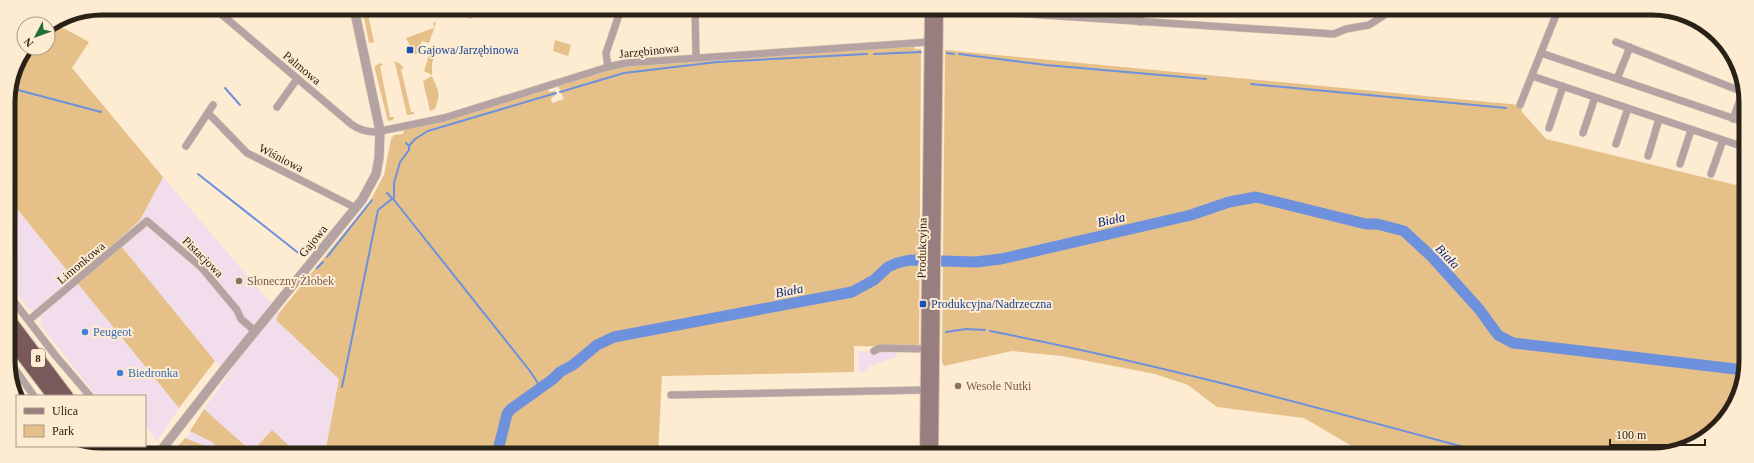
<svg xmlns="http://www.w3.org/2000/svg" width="1754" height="463" font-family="'Times New Roman',serif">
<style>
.commercial{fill:#f1ddec}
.green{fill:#e6c089}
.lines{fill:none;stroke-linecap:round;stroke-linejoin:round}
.stream{stroke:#6d91dd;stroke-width:2}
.river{stroke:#6d91dd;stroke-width:11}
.minor-casing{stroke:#d7c7b0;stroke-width:8}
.tertiary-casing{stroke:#d7c7b0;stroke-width:10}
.secondary-casing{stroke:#d7c7b0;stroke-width:12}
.trunk-casing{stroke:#d7c7b0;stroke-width:14}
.minor{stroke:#b5a2a3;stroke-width:7}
.tertiary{stroke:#b5a2a3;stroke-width:9}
.secondary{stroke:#987e7f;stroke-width:10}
.trunk{stroke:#7a595b;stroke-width:12}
.transit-dot{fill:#1a4fb4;stroke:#fdebd2;stroke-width:1.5}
.education-dot{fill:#8d6e63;stroke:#fdebd2;stroke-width:1.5}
.shop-dot{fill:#3f7fe0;stroke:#fdebd2;stroke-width:1.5}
.labels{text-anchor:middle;stroke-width:4;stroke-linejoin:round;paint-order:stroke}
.shield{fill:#fdebd2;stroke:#695e4f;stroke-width:1}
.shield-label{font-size:11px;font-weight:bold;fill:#2a2217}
.transit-label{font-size:12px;fill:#164399;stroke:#fdebd2;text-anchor:start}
.street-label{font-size:12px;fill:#2a2217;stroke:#fdebd2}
.education-label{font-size:12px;fill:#785e54;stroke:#fdebd2;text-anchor:start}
.shop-label{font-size:12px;fill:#366cbe;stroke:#fdebd2;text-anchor:start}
.water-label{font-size:13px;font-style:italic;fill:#06257b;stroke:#fdebd2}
.rim{fill:none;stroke:#2a2217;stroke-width:5}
</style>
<rect width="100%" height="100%" fill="#fdebd2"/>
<path class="commercial" d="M163 177 279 313 276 320 339 379 325 453H297L272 430 253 453H174L206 411 204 409 229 374 215 361 117 241 140 220Z
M9 199 179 408 157 441 145 425V396H96L41 325V317L27 307 9 283Z
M858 351 896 352 897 357 870 366 864 372 858 371Z"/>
<path class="green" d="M362 8H371L367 10 374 42 369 43Z
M465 8H476L472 19 463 16Z
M1292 9H1309L1298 17Z
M433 22 436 23 429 43 422 41 420 45 427 49V51L414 54 406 38 434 28Z
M54 23 89 42 72 68 163 177 140 220 117 241 215 361 179 408 9 199 8 96 15 66 27 48H48V27Z
M555 40 571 45 568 56 553 51Z
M914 46 915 49H921L919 347 854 346V372L662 376 658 454 325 453 339 379 276 320 279 313 370 201 384 175 391 139 394 135 403 134 404 129 436 123 548 89 549 92 555 91 556 95 551 98 552 103 564 99 558 86 609 70 627 66Z
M945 50 1520 105 1522 112 1546 139 1744 187V380L1714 432 1658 455H1367L1304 418 1217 407 1188 385 1155 374 1062 356 1012 351 944 366 942 362Z
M432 51 436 53 432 63V75L424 71 430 52Z
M393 61 399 63 404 68 401 69 411 112H414V114L407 115 395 63Z
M381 63 383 65 380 66 390 117H394L393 120 388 121 375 70V66Z
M432 76C439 94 441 91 435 109L430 111 423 81Z
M204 409 252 452 272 430 297 453H223L212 442 190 431Z
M185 438 205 446 206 450 203 452 187 445 182 446 177 453H172Z
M1136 446V451L1060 453V448Z"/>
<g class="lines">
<path class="stream" d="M947 53 954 54
M874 54 921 52
M959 54 1046 65 1206 79
M1251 84 1506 108
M225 88 240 105
M560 92 624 73 717 62 867 54
M8 95 18 90 101 112
M409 146 415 139 428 131 556 93
M198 174 301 255
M1741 191 1744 192
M387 193 394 200 530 371 541 388
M394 198V183L400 162 409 150V146L406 143
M327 257 372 200
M317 268 323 262
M990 331C1160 364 1326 410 1493 455
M946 332 966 329 985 330
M342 387 378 210 393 198"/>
<path class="river" d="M497 454 507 414 511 409 553 379 560 372 573 365 597 345 614 337 852 292 874 280 888 267 897 263 910 260 976 262 1001 259 1191 215 1229 202 1256 197 1366 224H1377L1404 231 1432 257 1479 309 1498 335 1513 343 1744 370"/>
<g class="minor-casing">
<path id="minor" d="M214 8 351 124C359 130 366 132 376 132L444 118 608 67 626 63 929 42
M695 9 696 57
M989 9 998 12 1334 34 1346 29 1369 25 1383 16
M1140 22 1142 9
M1616 42 1743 92
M1541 53 1744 122
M608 67 606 53 621 9
M1532 76 1744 147
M1617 79 1630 47
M1520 105 1558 10
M277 107 297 79
M208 113 247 153 356 208
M1733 119 1744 89
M1549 128 1563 86
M1583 133 1595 97
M1616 144 1628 108
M186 146 213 105
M1648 156 1659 119
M1680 164 1691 130
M1711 174 1723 140
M9 295 55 355 90 396
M29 320 147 221 201 267 237 310 241 319 255 331
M874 351 880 348 926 349
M10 362 34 396
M671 395 926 390
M125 448 128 446"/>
</g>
<g class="tertiary-casing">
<path id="tertiary" d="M159 453 226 367 362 200 376 174 379 158 380 131 354 8"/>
</g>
<g class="secondary-casing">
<path id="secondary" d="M925 454 930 9
M933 454 938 9"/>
</g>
<g class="trunk-casing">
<path id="trunk" d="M9 319 67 396
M10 339 53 396
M91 446 97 453
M105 446 111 453"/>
</g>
<use href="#minor" class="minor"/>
<use href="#tertiary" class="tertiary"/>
<use href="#secondary" class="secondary"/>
<use href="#trunk" class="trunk"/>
</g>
<g class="transit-dot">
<rect x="406" y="46" width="8" height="8" rx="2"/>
<rect x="919" y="300" width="8" height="8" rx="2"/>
</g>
<g class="education-dot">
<circle cx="239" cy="281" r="4"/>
<circle cx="958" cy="386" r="4"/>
</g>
<g class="shop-dot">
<circle cx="85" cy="332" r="4"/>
<circle cx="120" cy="373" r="4"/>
</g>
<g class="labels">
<rect class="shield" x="31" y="349" width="14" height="18" rx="3"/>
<g class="shield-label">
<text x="38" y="362">8</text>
</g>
<g class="transit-label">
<text x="418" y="54">Gajowa/Jarzębinowa</text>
<text x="931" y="308">Produkcyjna/Nadrzeczna</text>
</g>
<g class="street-label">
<text transform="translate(649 51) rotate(-6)" y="4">Jarzębinowa</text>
<text transform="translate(302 68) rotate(40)" y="4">Palmowa</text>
<text transform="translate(281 158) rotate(27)" y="4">Wiśniowa</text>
<text transform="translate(313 241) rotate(-51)" y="4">Gajowa</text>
<text transform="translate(922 248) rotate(-89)" y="4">Produkcyjna</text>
<text transform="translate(203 257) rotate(45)" y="4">Pistacjowa</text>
<text transform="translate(81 263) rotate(-40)" y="4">Limonkowa</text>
</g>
<g class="education-label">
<text x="247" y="285">Słoneczny Żłobek</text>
<text x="966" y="390">Wesołe Nutki</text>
</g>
<g class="shop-label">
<text x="93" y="336">Peugeot</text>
<text x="128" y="377">Biedronka</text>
</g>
<g class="water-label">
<text transform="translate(1111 219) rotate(-13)" y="5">Biała</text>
<text transform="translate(1448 256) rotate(46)" y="5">Biała</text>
<text transform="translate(789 290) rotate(-11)" y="5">Biała</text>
</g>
</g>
<path d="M0 0H1754V463H0ZM102 15H1652A87 87 0 0 1 1739 102V361A87 87 0 0 1 1652 448H102A87 87 0 0 1 15 361V102A87 87 0 0 1 102 15Z" fill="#fdebd2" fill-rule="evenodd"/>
<path class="rim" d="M102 15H1652A87 87 0 0 1 1739 102V361A87 87 0 0 1 1652 448H102A87 87 0 0 1 15 361V102A87 87 0 0 1 102 15Z"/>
<rect x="16" y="395" width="130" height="52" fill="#fdebd2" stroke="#a99b87"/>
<rect x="24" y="408" width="20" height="6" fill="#987e7f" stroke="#a99b87"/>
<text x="52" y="415" font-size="12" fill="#2a2217">Ulica</text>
<rect x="24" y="425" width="20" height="12" fill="#e6c089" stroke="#a99b87"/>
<text x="52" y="435" font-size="12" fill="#2a2217">Park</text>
<g transform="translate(36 36) rotate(229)"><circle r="19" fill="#fdebd2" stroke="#a99b87"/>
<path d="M0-3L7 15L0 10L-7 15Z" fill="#206c3a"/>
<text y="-6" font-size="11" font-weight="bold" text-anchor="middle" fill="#2a2217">N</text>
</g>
<path d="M1610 439v6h95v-6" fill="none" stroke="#2a2217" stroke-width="2"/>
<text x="1616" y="439" font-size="12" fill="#2a2217" stroke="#fdebd2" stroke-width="3" paint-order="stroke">100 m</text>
</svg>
